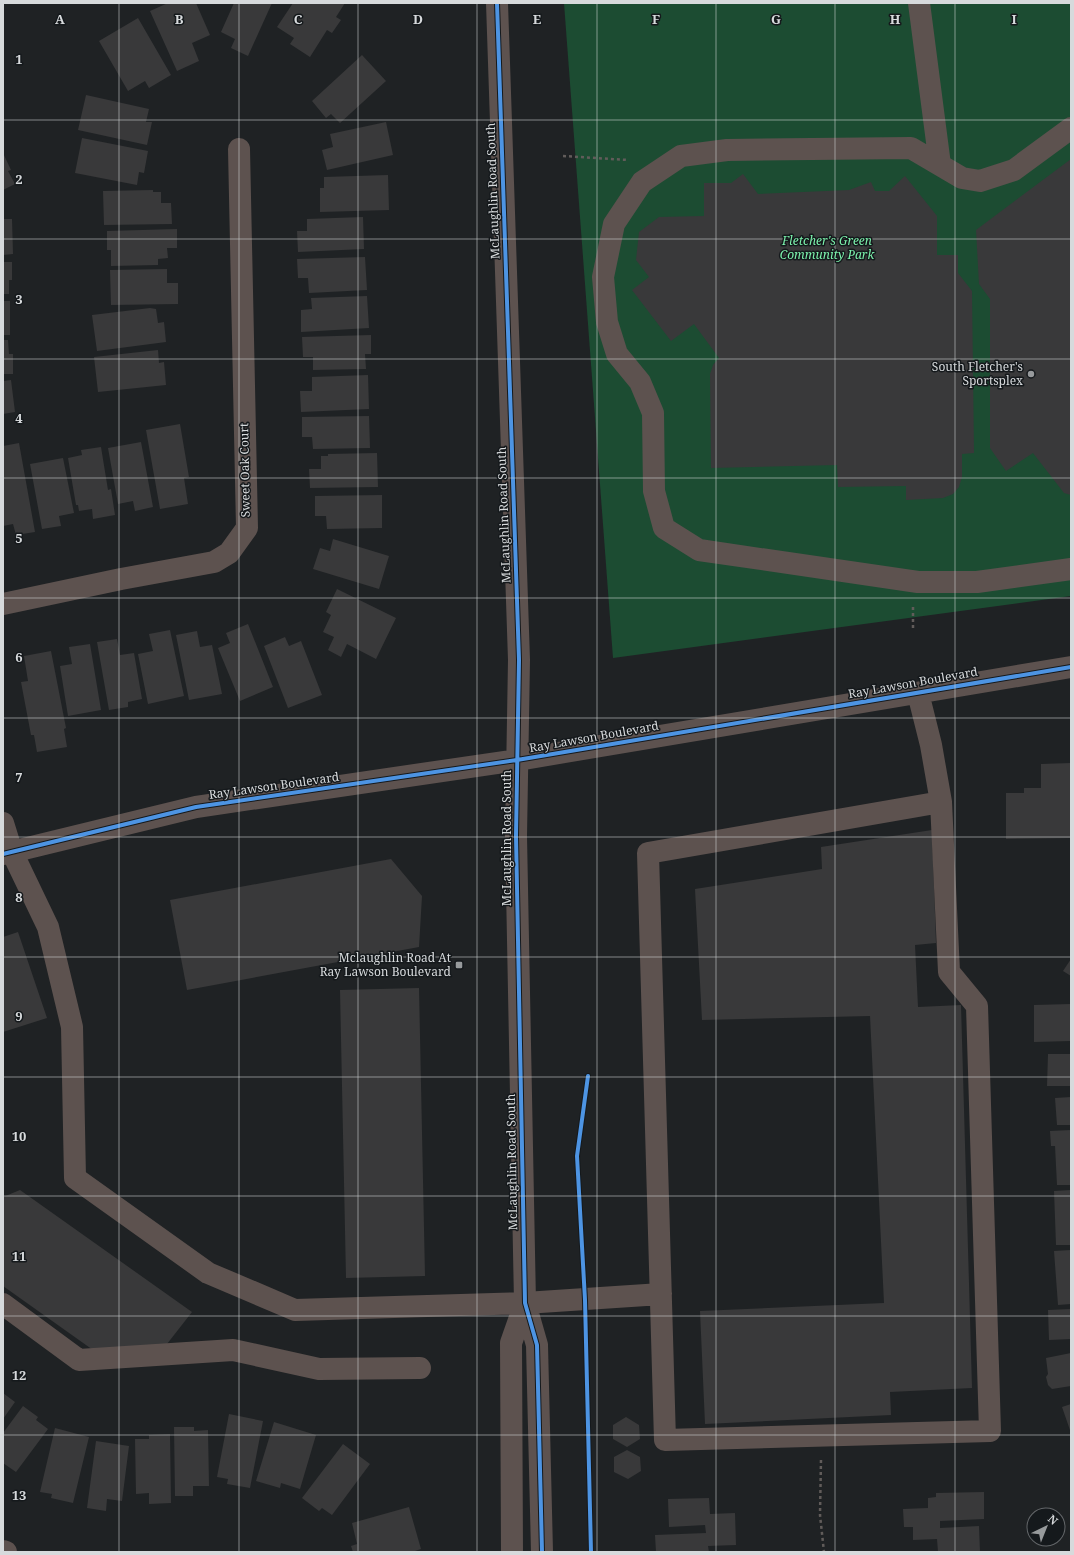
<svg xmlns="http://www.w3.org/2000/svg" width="1074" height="1555" font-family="'Noto Serif',serif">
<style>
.green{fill:#1c4c32}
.building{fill:#39393a}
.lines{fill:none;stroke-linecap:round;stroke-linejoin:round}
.path{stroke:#615c5a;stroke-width:2.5;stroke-dasharray:3 3;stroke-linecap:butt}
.minor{stroke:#5d524f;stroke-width:22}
.cycleway-casing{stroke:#15191c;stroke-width:6}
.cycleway{stroke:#4d94e3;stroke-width:4}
.grid{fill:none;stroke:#d7dadc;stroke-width:1;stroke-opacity:0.55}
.poi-dot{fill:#979a9c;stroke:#15191c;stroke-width:1.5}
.labels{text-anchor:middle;stroke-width:3;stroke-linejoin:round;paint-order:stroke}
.street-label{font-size:12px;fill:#d7dadc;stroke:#15191c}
.park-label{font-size:12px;font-style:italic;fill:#7df3ad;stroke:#15191c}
.poi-label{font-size:12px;fill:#d7dadc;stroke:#15191c;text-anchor:end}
.grid-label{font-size:13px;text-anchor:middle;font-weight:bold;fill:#d7dadc;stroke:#15191c;stroke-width:3;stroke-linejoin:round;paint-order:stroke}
</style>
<rect width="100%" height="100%" fill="#1f2224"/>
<path class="green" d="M564 3H1071V596L613 658Z"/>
<path class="building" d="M168 3H196L210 35 192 43 199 61 177 71 150 11Z
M234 3H272L248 56 231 48 235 39 221 32Z
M293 3H345L336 17 341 20 332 33 327 30 310 57 290 44 294 38 277 27Z
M138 18 171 75 149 88 145 81 128 91 99 41Z
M362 55 386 81 340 123 331 114 326 118 312 101Z
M86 95 149 109 146 122H152L147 145 78 130Z
M386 122 393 155 327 170 322 150 333 147 330 134Z
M82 138 148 151 144 173 139 172 137 185 75 173Z
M3 153 11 170 8 171 15 184 3 190Z
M1071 159V495L1064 493 1033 453 1006 471 990 448V299L979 284 976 230Z
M743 174 758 194 849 190 871 182 875 191H889L905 176 937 216V255H958V273L972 291 974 453 962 454V477L959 487 953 494 943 498 906 500V486L838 487 837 465 711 468 710 374 713 365 719 358 694 324 671 341 632 290 649 277 636 260 639 232 659 217 704 216V183H731Z
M388 175 389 210 320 212V188H324V177Z
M153 190V192H161V203H171L172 224 104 225 103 191Z
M363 217 364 249 298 252 297 231H307V219Z
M3 219H12L13 254 3 255Z
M177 229V248H167L168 258 158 259V265L111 266V250H107V231Z
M365 257 367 290 309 293 308 278H298L297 259Z
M3 262H12V280H9V294H3Z
M167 269V283H178V304L111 305 110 270Z
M367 296 369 328 301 332V310L312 309 311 298Z
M3 301H10V335H3Z
M150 308 156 309 158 323 164 322 166 342 97 351 92 315Z
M371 335V354H365L366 369 313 370V357H303L302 337Z
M3 340H8L9 354H13V374H3Z
M158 350 159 363 164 362 166 385 98 392 94 357Z
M368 375 369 409 301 412 300 391H312V377Z
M11 380 15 412 3 414V381Z
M369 416 370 448 313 449 312 437H302V417Z
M180 424 189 477 184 478 188 504 160 509 146 430Z
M141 442 153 507 135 511 133 501 118 504 108 448Z
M19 443 35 532 16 535 13 524 3 526V446Z
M101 447 108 490 111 489 115 515 93 519 92 509 79 511 78 505H76L68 458 82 455 81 450Z
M377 453 378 487 310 488 309 469H321V456H328V454Z
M63 458 74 513 59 516 61 526 42 529 30 464Z
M382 495V528L327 529 326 516H315V496Z
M333 539 389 556 379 589 313 569 320 548 330 551Z
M337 589 396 618 376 659 347 644 341 657 328 650 334 637 323 632 331 615 326 612Z
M248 624 273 687 240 701 218 648 230 643 226 633Z
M170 630 184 696 148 704 138 654 153 651 149 634Z
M197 631 200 647 212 645 222 694 189 700 176 635Z
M285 637 289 646 301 641 322 695 288 708 264 646Z
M117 639 120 655 134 653 142 699 128 702V707L109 710 97 642Z
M90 644 101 710 68 716 60 666 72 664 69 647Z
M51 651 66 728 64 729 67 747 37 752 34 735H31L21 682 28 681 24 656Z
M1071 763V838L1006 839V793H1024V788H1041V764Z
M932 830 936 943 915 945 918 1007 961 1005 972 1388 890 1392 891 1415 705 1424 700 1311 884 1303 870 1016 702 1020 695 889 822 869 821 847Z
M391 859 422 896 419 947 187 990 170 900Z
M18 932 47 1018 3 1032V937Z
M1071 959V976L1063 971Z
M419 988 425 1276 346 1278 340 990Z
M1071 1004V1041L1034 1042V1005Z
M1048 1054H1071V1086H1047Z
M1071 1097V1125H1057L1055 1098Z
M1071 1130V1185H1057L1055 1146H1051L1050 1131Z
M20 1190 192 1312 167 1344 93 1350 3 1286V1197Z
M1071 1190V1245H1056L1054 1191Z
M1071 1250V1304L1058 1305 1054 1251Z
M1071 1309V1339L1049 1340 1048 1310Z
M1071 1353V1386L1052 1389 1048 1385 1046 1377 1048 1374 1046 1358Z
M3 1393 15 1402 3 1419Z
M1071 1404V1433L1062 1407Z
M23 1406 38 1417 36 1420 48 1429 16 1472 3 1463V1433Z
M229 1414 263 1421 250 1488 227 1484 228 1479 217 1477Z
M626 1417 639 1425 640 1439 627 1447 613 1439V1425Z
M274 1422 316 1435 300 1489 281 1483 280 1488 256 1481Z
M174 1427H194V1431L208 1430 209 1486H193V1496H175Z
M55 1428 89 1437 73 1503 51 1498 52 1494 40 1492Z
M170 1434 171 1503 149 1504V1493L136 1494 135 1439H149V1435Z
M96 1441 129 1446 122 1501 107 1499 106 1511 87 1508Z
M343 1444 370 1464 332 1515 322 1508 319 1511 302 1498Z
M627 1450 640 1457 641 1471 628 1479 614 1472V1457Z
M984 1492V1519L940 1521V1528L979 1526 980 1552H938L937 1539 913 1540V1527H904L903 1509 928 1508V1498L936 1497V1493Z
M709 1498 710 1514 735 1513 736 1545 708 1546 709 1552H656L655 1535 706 1533 705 1525 669 1527 668 1499Z
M409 1507 421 1549 412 1552H353L351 1546 357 1544 352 1523Z"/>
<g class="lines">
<path class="path" d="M563 156 628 160
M913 607V631
M821 1460 820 1515 824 1552"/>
<path class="minor" d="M497 3 519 660 516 836 525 1303 537 1345 542 1552
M919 3 940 165
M1071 128 1014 170 980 181 962 178 911 148 727 150 681 156 642 182 614 224 603 277 607 322 617 354 640 382 653 413 654 491 664 528 699 550 918 582H977L1071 569
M3 604 121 579 214 562 229 553 247 528 239 149
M918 693 931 745 941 802 949 972 977 1006 990 1431 665 1440 648 853 941 802
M3 823 12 852 48 927 72 1027 75 1178 208 1273 295 1310 525 1303 661 1294
M3 854 196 807 517 760 1071 667
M3 1304 79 1360 233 1350 319 1369 420 1368
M3 1551 6 1552
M512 1552 511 1343 525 1303"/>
<g class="cycleway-casing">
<path id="cycleway" d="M497 3 519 660 516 836 525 1303 537 1345 542 1552
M3 854 196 807 517 760 1071 667
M588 1076 577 1156 585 1300 591 1552"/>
</g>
<use href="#cycleway" class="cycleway"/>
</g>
<path class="grid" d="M119 3V1552M239 3V1552M358 3V1552M477 3V1552M597 3V1552M716 3V1552M835 3V1552M955 3V1552M3 120H1071M3 239H1071M3 359H1071M3 478H1071M3 598H1071M3 718H1071M3 837H1071M3 957H1071M3 1077H1071M3 1196H1071M3 1316H1071M3 1435H1071"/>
<g class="poi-dot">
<circle cx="1031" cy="374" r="4"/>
<rect x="455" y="961" width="8" height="8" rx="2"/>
</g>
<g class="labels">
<g class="street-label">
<text transform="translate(493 191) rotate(-92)" y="4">McLaughlin Road South</text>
<text transform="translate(245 470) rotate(-91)" y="4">Sweet Oak Court</text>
<text transform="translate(504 515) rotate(-92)" y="4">McLaughlin Road South</text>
<text transform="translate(913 683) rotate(-10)" y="4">Ray Lawson Boulevard</text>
<text transform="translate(594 737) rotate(-10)" y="4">Ray Lawson Boulevard</text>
<text transform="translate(274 786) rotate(-8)" y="4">Ray Lawson Boulevard</text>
<text transform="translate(507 838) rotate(-90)" y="4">McLaughlin Road South</text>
<text transform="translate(512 1162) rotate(-91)" y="4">McLaughlin Road South</text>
</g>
<g class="park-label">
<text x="827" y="245">Fletcher's Green<tspan x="827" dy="14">Community Park</tspan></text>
</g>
<g class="poi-label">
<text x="1023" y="371">South Fletcher's<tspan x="1023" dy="14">Sportsplex</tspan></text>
<text x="451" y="962">Mclaughlin Road At<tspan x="451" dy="14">Ray Lawson Boulevard</tspan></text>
</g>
</g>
<g class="grid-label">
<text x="60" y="24">A</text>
<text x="179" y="24">B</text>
<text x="298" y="24">C</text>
<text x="418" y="24">D</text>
<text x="537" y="24">E</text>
<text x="656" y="24">F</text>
<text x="776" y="24">G</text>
<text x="895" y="24">H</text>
<text x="1014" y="24">I</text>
<text x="19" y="64">1</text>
<text x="19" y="184">2</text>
<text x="19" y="304">3</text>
<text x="19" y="423">4</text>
<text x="19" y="543">5</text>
<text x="19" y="662">6</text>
<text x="19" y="782">7</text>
<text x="19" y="902">8</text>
<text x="19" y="1021">9</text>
<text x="19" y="1141">10</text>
<text x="19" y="1261">11</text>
<text x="19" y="1380">12</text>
<text x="19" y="1500">13</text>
</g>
<rect width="1074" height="1555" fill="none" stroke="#d7dadc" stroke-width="8"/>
<g transform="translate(1046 1527) rotate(43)"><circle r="19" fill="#15191c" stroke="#636669"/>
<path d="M0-3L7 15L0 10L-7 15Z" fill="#979a9c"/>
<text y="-6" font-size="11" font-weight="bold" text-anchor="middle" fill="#d7dadc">N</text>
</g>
</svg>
